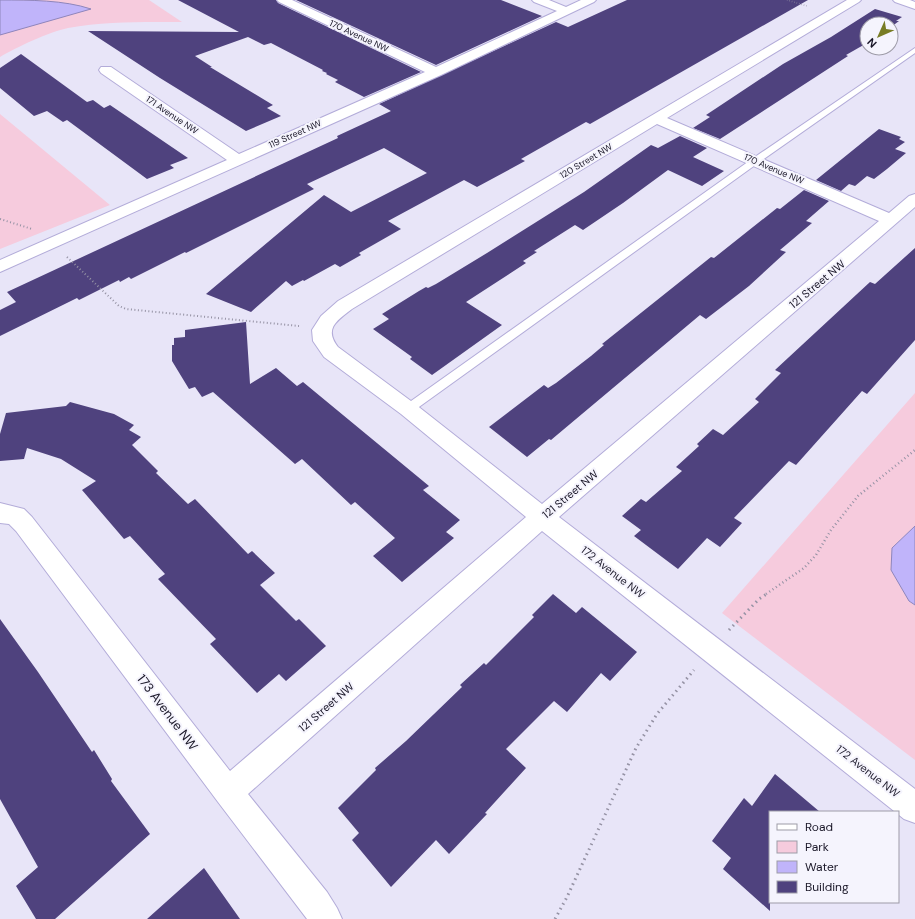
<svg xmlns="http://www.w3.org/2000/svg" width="915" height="919" font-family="'DM Sans',sans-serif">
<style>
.green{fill:#f6cbdd}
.water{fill:#c0b4fa;stroke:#8e85bb}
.building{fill:#4f427e}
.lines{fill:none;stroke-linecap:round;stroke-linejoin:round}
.service-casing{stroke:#b3acd9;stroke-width:2}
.minor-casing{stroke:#b3acd9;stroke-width:2}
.path-far3{stroke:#9592a4;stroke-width:1.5;stroke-dasharray:0.5 2;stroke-linecap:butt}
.path-far2{stroke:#9592a4;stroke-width:2;stroke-dasharray:1 2.5;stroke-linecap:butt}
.path-far1{stroke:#9592a4;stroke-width:2.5;stroke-dasharray:1 3;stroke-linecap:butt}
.path{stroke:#9592a4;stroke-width:3;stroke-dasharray:1.5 4;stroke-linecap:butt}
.service{fill:#fff;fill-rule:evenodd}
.minor{fill:#fff;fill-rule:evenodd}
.labels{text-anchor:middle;stroke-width:4;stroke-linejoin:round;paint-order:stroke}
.far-street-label{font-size:9px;fill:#191627;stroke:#f5f4fd}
.street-label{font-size:11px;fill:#191627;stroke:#f5f4fd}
.near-street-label{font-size:13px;fill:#191627;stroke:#f5f4fd}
</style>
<rect width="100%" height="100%" fill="#e8e5f8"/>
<path class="green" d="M0 0H149L182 22C144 22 106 21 68 28 49 32 17 47 0 57Z
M0 114 110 205 0 249Z
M915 393V526L892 548 891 570 909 601 915 605V760L722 613Z"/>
<path class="water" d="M0 0C30 0 64 0 91 9L0 35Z
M915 526V605L909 601 891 570 892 548Z"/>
<path class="building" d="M178 0H276L278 3 421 72 364 97 335 82 338 80 326 74 327 73 322 71 323 70 271 43 264 45 248 37 195 56 212 67H210L273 105 267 108 281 116 246 131 160 78 88 31 239 32Z
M296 0H501L542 16 436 65Z
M627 0H808L590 124 586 122 521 159 525 161 477 187 464 180 388 221 401 229 359 253 361 255 340 267 335 264 304 281 303 280 292 286 286 281 251 312 206 294 324 195 351 212 427 173 384 148 307 184 314 189 186 253 185 252 131 279 129 277 120 282 119 280 79 300 77 298 0 336V310L16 302 7 292 338 138 337 136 391 111 379 104 556 22 568 27Z
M875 9 902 17 896 21H899L891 27V24H867V43L846 55 848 56 720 139 693 128 710 117 706 115 783 64 831 37Z
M21 54 87 102 93 100 104 108 110 105 188 158 170 165 174 168 147 179 67 120 63 122 47 111 34 116 0 88V68Z
M879 129 901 137 899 139 905 142 895 149 906 153 887 169 874 179 867 176 855 186 849 184 841 191 816 180Z
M680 136 707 148 693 157 724 171 702 186 668 170 623 203 583 230 575 225 534 251 537 252 523 261 526 263 466 302 502 325 432 375 410 359 412 357 373 329 389 319 382 314 419 291 426 287 428 288 436 284 487 253 584 192 651 145 658 148Z
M804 190 829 201 806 221 812 223 780 250 786 252 749 286 706 319 700 315 551 440 549 439 527 457 489 427 544 385 548 388 556 383 591 356 604 345 602 344 711 257 714 258 777 208 780 209Z
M915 248V340L867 394 862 391 796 465 789 461 734 518 742 523 720 547 707 538 678 569 634 536 641 530 622 516 641 499 646 502 682 471 676 467 699 446 697 444 713 429 723 435 759 402 755 399 781 373 775 370 870 282 875 284Z
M246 322 250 384 276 368 297 386 303 382 429 486 423 490 460 520 446 532 454 538 402 582 373 556 395 538 355 502 351 505 302 459 295 464 213 392 202 397 195 387 189 389 172 361V345H174V338L185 337V330Z
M70 402 114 414 134 425 129 430 141 437 132 445 158 471 156 473 188 504 195 499 248 554 252 551 275 573 260 585 296 621 299 619 326 646 286 681 279 674 257 693 210 644 216 639 158 579 165 574 130 536 124 539 82 490 96 481 61 459 27 448 24 459 0 461V434L6 413 66 406Z
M553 594 576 613 582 607 637 652 610 681 601 673 567 712 554 701 506 749 526 768 485 813 487 814 449 854 436 840 391 887 352 840 359 833 338 808 376 770 375 768 406 741 462 687 460 685 484 663 486 665 534 617 532 615Z
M0 619 38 672 92 752 94 750 112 779 111 781 150 834 55 919H36L16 886 38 867 0 799Z
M775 774 820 812H770V911L723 869 731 858 712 841 744 798 752 806Z
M204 868 240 919H147Z"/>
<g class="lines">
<g class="service-casing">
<path id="service" d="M915 48V53L758 163 412 412H404L403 409 404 406 752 159Z"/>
</g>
<g class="minor-casing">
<path id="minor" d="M277 0H292L436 67 557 11 534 2 532 0H549L566 7 581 0H596L594 2 441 75 0 272V260L227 160 101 73 99 70 101 67H111L239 154 425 72 279 2Z
M847 0H861L859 2 667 118 889 213 909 196 915 194V207L559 517 915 789V823L904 819 542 531 248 794 327 892 337 908 342 919H307L218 802 16 531 9 524 0 523V503L24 509 32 517 230 771 526 517 401 414 324 357 313 341 312 330 321 316 338 301ZM657 124 879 221 542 504 415 404 338 347C324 329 336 321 352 309Z
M893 0H910L915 2V9L895 2Z"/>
</g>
<path class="path-far3" d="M787 0 807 6"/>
<path class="path-far2" d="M0 219 32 229
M67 257 119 306 126 309 299 326"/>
<path class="path-far1" d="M766 594 804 568 816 555 831 530 858 496 915 450"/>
<path class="path" d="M729 630 759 599 768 593
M555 919 567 897 636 748 657 714 694 670"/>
<use href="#service" class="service"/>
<use href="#minor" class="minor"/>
</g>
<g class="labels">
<g class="far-street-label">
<text transform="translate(359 36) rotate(25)" y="3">170 Avenue NW</text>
<text transform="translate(172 115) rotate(34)" y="3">171 Avenue NW</text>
<text transform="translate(295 134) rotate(-24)" y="3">119 Street NW</text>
<text transform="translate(586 161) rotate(-31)" y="3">120 Street NW</text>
<text transform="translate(774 169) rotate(23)" y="3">170 Avenue NW</text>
</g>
<g class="street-label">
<text transform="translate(817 284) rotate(-40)" y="4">121 Street NW</text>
<text transform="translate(570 494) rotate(-40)" y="4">121 Street NW</text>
<text transform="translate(613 572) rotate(38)" y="4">172 Avenue NW</text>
<text transform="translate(326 707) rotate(-41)" y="4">121 Street NW</text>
<text transform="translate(868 771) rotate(38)" y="4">172 Avenue NW</text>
</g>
<g class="near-street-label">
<text transform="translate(168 712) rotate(53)" y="5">173 Avenue NW</text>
</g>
</g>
<rect x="769" y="811" width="130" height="92" fill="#f5f4fd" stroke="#9d9ba7"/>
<rect x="777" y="824" width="20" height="6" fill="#ffffff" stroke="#9d9ba7"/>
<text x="805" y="831" font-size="12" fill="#191627">Road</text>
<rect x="777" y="841" width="20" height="12" fill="#f6cbdd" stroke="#9d9ba7"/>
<text x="805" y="851" font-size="12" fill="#191627">Park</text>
<rect x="777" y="861" width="20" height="12" fill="#c0b4fa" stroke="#9d9ba7"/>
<text x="805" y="871" font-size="12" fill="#191627">Water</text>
<rect x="777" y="881" width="20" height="12" fill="#4f427e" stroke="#9d9ba7"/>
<text x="805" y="891" font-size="12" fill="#191627">Building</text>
<g transform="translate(879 36) rotate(225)"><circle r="19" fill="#f5f4fd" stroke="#9d9ba7"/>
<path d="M0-3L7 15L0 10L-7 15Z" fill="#787c25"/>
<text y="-6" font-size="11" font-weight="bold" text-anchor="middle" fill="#191627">N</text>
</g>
</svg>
